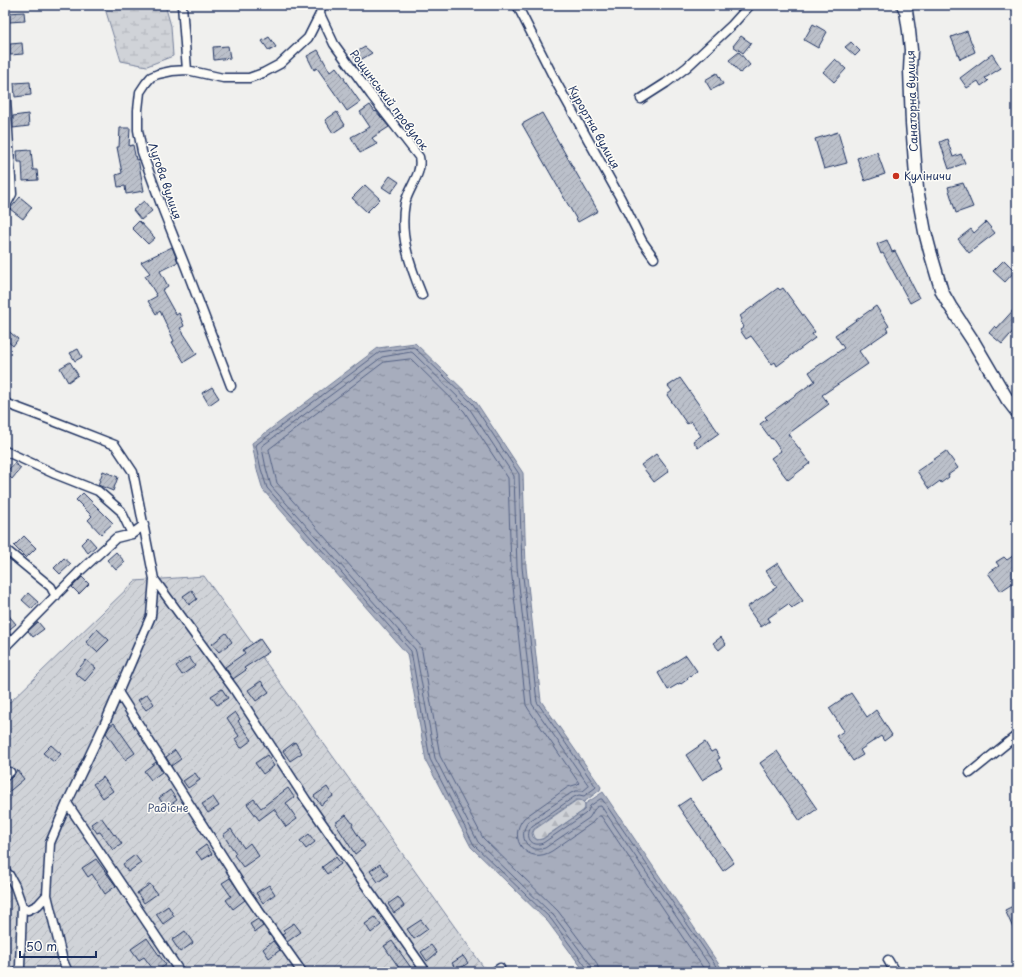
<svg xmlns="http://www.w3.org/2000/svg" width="1022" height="977" font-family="'Playpen Sans',sans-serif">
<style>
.forest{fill:url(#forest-firs);stroke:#76819b}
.wetland{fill:url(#wetland-marsh);stroke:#76819b}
.garden{fill:url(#garden-furrows);stroke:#76819b}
.water{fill:url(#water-ripples);stroke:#6f7b97}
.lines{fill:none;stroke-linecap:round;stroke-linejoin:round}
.shore{stroke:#536184;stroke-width:1}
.building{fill:url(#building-hatch);stroke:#1b2f5e}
.street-casing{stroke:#1b2f5e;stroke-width:11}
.secondary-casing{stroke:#1b2f5e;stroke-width:15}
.street{stroke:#fdfcf7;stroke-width:8}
.secondary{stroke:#fdfcf7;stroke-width:12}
.poi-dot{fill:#c8321e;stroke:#fdfcf7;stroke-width:1.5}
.labels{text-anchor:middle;stroke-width:3;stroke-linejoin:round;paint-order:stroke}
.street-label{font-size:11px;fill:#1b2f5e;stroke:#fdfcf7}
.poi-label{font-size:11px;fill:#1b2f5e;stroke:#fdfcf7;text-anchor:start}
.park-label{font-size:11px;fill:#48587c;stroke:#fdfcf7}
</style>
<defs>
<pattern id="forest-firs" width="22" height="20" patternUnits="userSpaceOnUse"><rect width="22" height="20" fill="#d0d3d8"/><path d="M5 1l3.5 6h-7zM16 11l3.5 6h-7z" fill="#b2b5bc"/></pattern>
<pattern id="wetland-marsh" width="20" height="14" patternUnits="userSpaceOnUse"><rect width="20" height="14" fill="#d0d3d8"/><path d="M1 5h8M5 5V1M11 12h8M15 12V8" fill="none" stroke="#b2b5bc"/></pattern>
<pattern id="garden-furrows" width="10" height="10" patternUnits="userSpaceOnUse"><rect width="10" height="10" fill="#d0d3d8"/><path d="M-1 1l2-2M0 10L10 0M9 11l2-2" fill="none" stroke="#b2b5bc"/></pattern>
<pattern id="water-ripples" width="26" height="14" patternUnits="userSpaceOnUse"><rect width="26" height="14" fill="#a7adbd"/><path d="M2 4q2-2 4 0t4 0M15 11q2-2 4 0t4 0" fill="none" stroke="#878d9d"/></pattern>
<pattern id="building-hatch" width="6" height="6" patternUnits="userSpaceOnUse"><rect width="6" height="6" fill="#bbc0ca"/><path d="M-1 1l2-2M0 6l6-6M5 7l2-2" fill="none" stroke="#a0a5b0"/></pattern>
</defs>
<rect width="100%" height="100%" fill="#f0f0ee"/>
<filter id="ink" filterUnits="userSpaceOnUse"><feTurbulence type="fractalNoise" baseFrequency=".025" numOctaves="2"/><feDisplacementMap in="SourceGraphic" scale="8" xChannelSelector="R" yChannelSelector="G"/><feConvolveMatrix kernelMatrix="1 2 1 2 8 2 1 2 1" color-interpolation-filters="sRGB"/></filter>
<g filter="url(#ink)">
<path class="forest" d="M577 800H581L585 804V808L583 811 542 839 538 840 535 838 533 833 534 830Z"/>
<path class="wetland" d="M104 5H165L171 26 173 56 147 66 121 61Z"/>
<path class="garden" d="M204 576 487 972H5V707L135 581Z"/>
<path class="water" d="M415 343 476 402 523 473 526 567 541 701 601 787 600 790 584 802 580 800H576L534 829 532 833 533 837 537 840 543 839 583 811 585 809V804L603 792 724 972H585L548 922 471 847 426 761 407 654 263 490 257 470 252 443 378 348Z"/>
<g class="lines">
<path class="shore" d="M588 972 587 968 551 919 474 845 430 759 411 651 267 488 261 469 256 446 257 444 380 352 413 347 415 348 473 404 519 474 522 567 537 702 596 787 595 788 584 796 579 795 574 797 532 826C524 836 531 848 543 843L585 814 588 811 590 806 600 799H602L720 972
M593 972 591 965 554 916 478 842 435 758 416 652 415 649 271 486 266 468 262 448V446L382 357 411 352 413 353 469 408 514 476 517 567 532 704 589 786 583 791H576L571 793 528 822C517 837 528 854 545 848L589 818C593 813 594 806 601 806L714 972
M599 972 598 967 596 962 558 911 483 838 440 756 422 651 420 645 277 483 269 450V449L384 362 409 359H411L464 411 508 478 511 568 526 705 529 710 579 783 578 784 568 787 524 818C506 839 528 866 552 851L592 823 598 816H601L706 972"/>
</g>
<path class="building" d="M24 12 25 21 9 22 8 13Z
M813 24 827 32 818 48 804 40Z
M967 31 975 52 960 59 951 37Z
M741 36 751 43 743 53 733 46Z
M269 37 276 47 269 51 262 41Z
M851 42 860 51 855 56 845 47Z
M22 43 23 54 10 55V44Z
M228 46 230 58 214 60 213 47Z
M365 47 372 53 357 62 353 54Z
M318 50 330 72 336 67 345 79H344L360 102 347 111 336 95 317 68 314 70 307 56Z
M739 52 750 65 740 73 729 60Z
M992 54 1001 68 985 78 988 81 981 86 978 81 967 88 960 78Z
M835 59 846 69 834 82 823 72Z
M717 73 723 84 711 90 705 80Z
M30 82 31 95 15 97 14 83Z
M370 105 375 112 376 111 389 127 372 138 377 144 360 153 351 137 370 127 360 112Z
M337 112 345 125 333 133 325 120Z
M542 113 598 211 578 222 522 124Z
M28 114 29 126 13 128V116Z
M120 128H130L129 146 133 145 136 160 138 159 144 191 126 194 125 186 118 187 116 175 122 173 117 147H119Z
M838 132 847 163 824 169 815 139Z
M947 139 953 157 961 154 965 163 949 169 940 142Z
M31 150 33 170H37L38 180 23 181 22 162H18L17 151Z
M877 152 885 174 865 181 857 158Z
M390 176 399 182 391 193 382 187Z
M963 183 973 207 956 213 948 187Z
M365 185 380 199 367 212 352 198Z
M20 197 32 207 23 219 10 209Z
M144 201 152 211 141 220 133 210Z
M139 221 155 238 148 244 132 228Z
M986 222 995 233 969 253 958 239 971 229 974 233Z
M887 240 892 252 895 251 919 298 910 303 883 253 881 254 877 244Z
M172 247 178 262 160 271 168 286 162 290 176 315 179 313 184 326 180 328 197 354 184 362 172 342 174 341 160 311 156 314 148 301 157 296 145 276 150 273 141 262Z
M1004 260 1015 271 1005 282 993 271Z
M778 288 780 290 783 288 815 332 812 334 815 338 777 366 775 362 772 364 751 336 746 339 740 330 744 327 740 320 742 319 740 316Z
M876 306 889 326 886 328 888 331 859 351 868 364 822 395 829 404 788 434 810 463 788 480 771 458 781 451 772 438 771 439 760 424 767 419 765 417 815 381 809 372 844 348 835 335Z
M1017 306V327L1002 344 989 333 995 326 997 328Z
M5 328 18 339 13 346 5 339Z
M78 349 82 357 75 361 70 353Z
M70 362 78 375 68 382 60 368Z
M680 378 719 433 698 448 693 441 701 436 691 421 687 424 667 395 672 391 668 386Z
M212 387 219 398 209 405 202 393Z
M946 451 958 468 948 475 949 477 941 483 940 481 929 489 917 471Z
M656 454 669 471 654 482 641 465Z
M14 463 21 468 12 479 6 473Z
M103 471 118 477 113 491 98 485Z
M83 493 113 523 101 534 88 520 92 516 76 500Z
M24 536 36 548 26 558 14 546Z
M88 537 96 546 88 553 81 544Z
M116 552 125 562 116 570 107 560Z
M1017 553V580L1001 591 988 573 999 566 996 562 1004 557 1007 560Z
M64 558 71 564 60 574 54 568Z
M778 563 803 601 792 608 788 604 768 618 770 621 761 627 747 607 777 587 766 571Z
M82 577 89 584 79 594 72 587Z
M192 590 197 599 189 605 183 596Z
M28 593 38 602 32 609 22 600Z
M5 611 16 624 5 633Z
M38 622 44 629 33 637 28 631Z
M97 629 109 640 97 652 86 642Z
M226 633 232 642 219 652 212 644Z
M721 637 726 644 719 650 713 643Z
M260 639 269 652 244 668 246 670 233 679 225 667 245 653 243 650Z
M686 655 697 671 687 678 688 679 681 684 680 683 668 690 658 673Z
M189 657 195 666 182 675 176 666Z
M86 660 96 668 85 681 75 673Z
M261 681 269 692 256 701 248 690Z
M222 689 228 698 217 705 211 696Z
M851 693 867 717 876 710 892 735 884 741 881 736 860 750 863 755 853 761 836 736 844 731 829 708Z
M147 694 154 704 146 710 138 700Z
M235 712 240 719 238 721 252 740 241 748 235 739 239 736 227 718Z
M114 723 135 753 125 760 106 733 110 726Z
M295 742 302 753 290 761 283 751Z
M705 742 711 752 715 750 720 758 717 760 722 768 702 780 686 755Z
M51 745 61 754 54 762 43 753Z
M175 750 181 759 171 766 166 757Z
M777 751 817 809 800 821 760 763Z
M267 755 274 766 263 774 255 763Z
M156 762 162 772 151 780 144 771Z
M17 770 24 779 5 795V781L8 780 13 776Z
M195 773 200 780 188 788 183 781Z
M103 777 113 791 103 798 93 784Z
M327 787 333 796 321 805 314 796Z
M288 788 294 797 286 803 297 819 286 827 274 809 259 820 247 804 254 799 261 808Z
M170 790 177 800 166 808 159 798Z
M213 797 219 806 208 813 202 804Z
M690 798 734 863 723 871 678 806Z
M346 815 353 824 352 826 365 846 355 854 335 823Z
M101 817 114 835 115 834 122 844 113 850 100 832 97 833 91 824Z
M231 829 244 848 250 843 259 856 243 867 234 855 236 853 223 835Z
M309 834 315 842 306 849 300 841Z
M206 845 212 854 202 860 196 852Z
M135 855 141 863 128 872 123 864Z
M336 857 341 864 327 874 322 867Z
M96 859 116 886 105 894 92 874 88 877 82 868Z
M380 864 388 875 378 882 370 871Z
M230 878 245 900 233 909 226 900 231 896 222 883Z
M150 884 157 894 144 903 137 893Z
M269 885 275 894 263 903 256 893Z
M398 897 404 906 394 913 388 904Z
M1017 904V937L1005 910Z
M168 906 174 916 163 924 156 914Z
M375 917 381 925 371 933 365 924Z
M258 919 263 926 255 932 250 924Z
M421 920 428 929 414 939 407 929Z
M294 923 301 932 287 942 282 935 285 933 283 930Z
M185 931 193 943 180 952 172 940Z
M147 938 166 965 155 972 144 957 139 960 131 949Z
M273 941 280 950 269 958 263 949Z
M392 941 414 972H402L384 946Z
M431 945 437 953 427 961 421 952Z
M463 956 468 963 457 971 452 963Z"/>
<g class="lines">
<g class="street-casing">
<path id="street" d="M182 5 187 70
M517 5 556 82 621 199 642 241 654 258
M320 14 334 44 371 95 419 157C423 173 409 187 405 203 399 235 410 266 422 295
M5 84 7 115
M641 99 666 83 687 67 732 25 750 5
M5 114 7 115 12 194 5 207
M231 386 186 268 163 210 142 152 138 130V110L140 92 146 83 151 77 158 74 172 71 187 70 223 78H249L263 73 280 64 308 38 320 14 321 5
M5 403 56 422 115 445 133 472 154 579 151 616 105 723 67 803 50 843 47 895 63 961 68 972
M5 451 55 474 98 491 121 511 132 534
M5 549 51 587 53 591 56 596
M154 579 234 689 306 800 426 972
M5 647 79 572 116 538 132 534 144 525
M118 692 244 890 302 972
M970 773 1017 735
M5 776 10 772
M67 803 180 972
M5 871 9 875 15 886 22 906 28 910 38 905 47 895
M888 960 895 972
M17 972 20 967 22 906
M494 972 500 968"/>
</g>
<g class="secondary-casing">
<path id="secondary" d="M903 5 906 11 909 31 911 50 910 70 912 123 917 189 925 232 931 255 942 292 950 306 973 341 1007 399 1017 412"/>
</g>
<use href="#street" class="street"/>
<use href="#secondary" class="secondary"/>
</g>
</g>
<circle class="poi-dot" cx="896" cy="176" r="4"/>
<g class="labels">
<g class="street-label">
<text transform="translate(389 100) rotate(53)" y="4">Рощинський провулок</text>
<text transform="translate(912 101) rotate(-92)" y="4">Санаторна вулиця</text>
<text transform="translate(594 127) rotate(61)" y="4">Курортна вулиця</text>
<text transform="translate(165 181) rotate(71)" y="4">Лугова вулиця</text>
</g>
<g class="poi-label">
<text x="904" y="180">Куліничи</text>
</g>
<g class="park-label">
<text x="168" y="812">Радісне</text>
</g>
</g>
<rect width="1022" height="977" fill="none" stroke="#fdfcf7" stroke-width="20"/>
<rect x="10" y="10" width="1002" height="957" fill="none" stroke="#1b2f5e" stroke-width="1.5" filter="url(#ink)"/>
<path d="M20 951v6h76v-6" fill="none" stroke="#1b2f5e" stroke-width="2"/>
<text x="26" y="951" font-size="12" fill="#1b2f5e" stroke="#fdfcf7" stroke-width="3" paint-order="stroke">50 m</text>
</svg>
